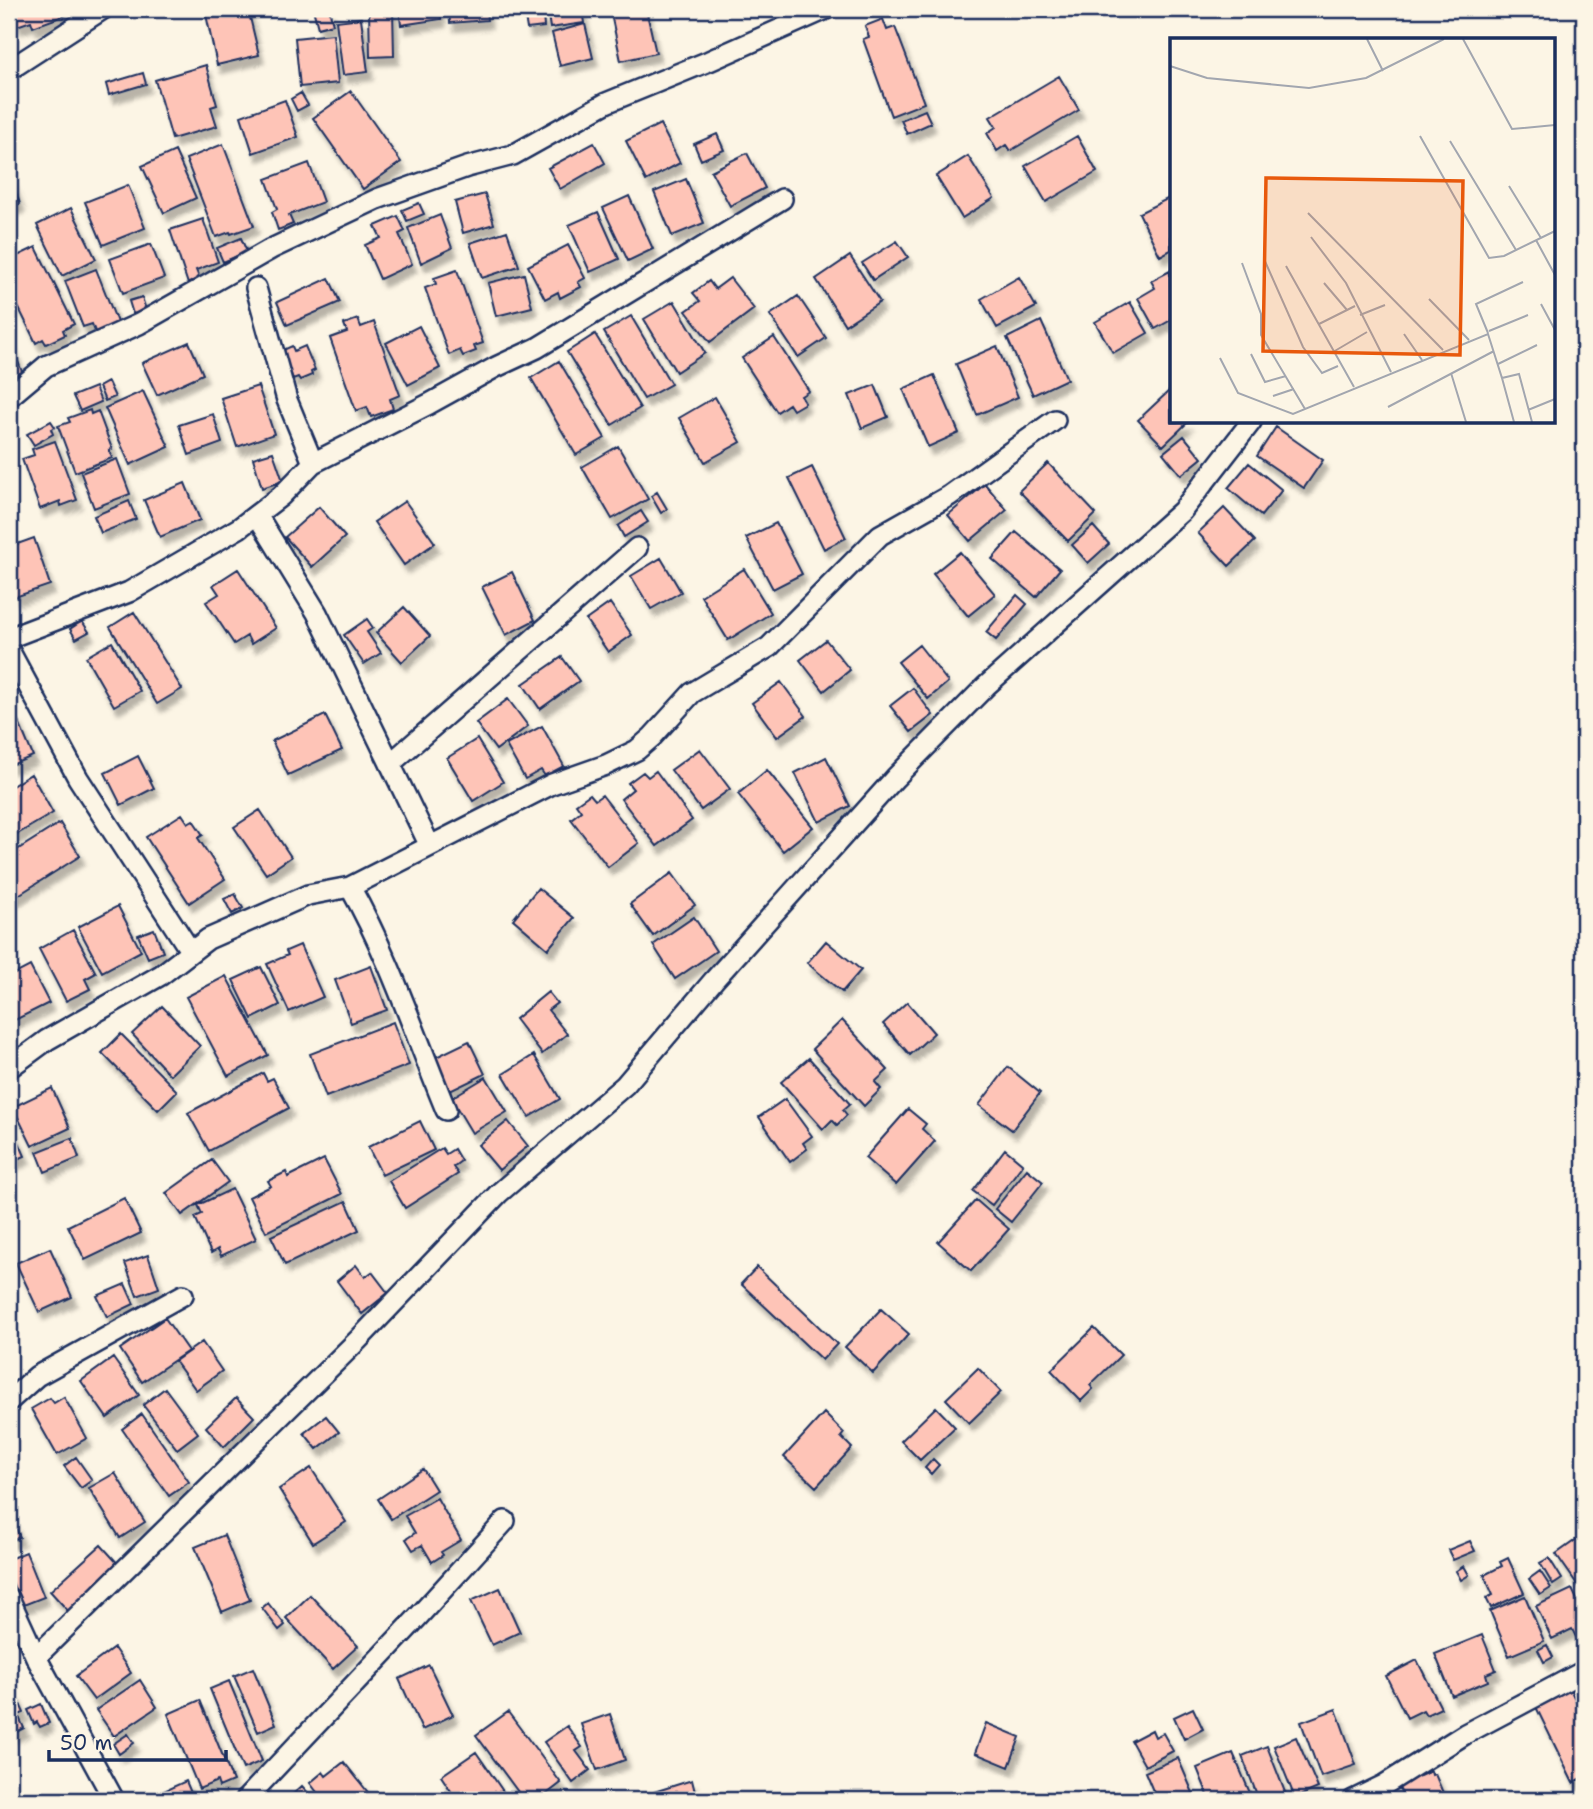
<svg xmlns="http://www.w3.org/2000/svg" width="1593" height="1809" font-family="'Shantell Sans',sans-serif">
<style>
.building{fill:#fec4b7;stroke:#1b2f5e;stroke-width:2;filter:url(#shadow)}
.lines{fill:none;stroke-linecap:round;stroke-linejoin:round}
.minor-casing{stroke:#1b2f5e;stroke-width:24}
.minor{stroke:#fcf5e5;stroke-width:19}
.inset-road{fill:none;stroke:#a2a6af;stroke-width:2}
.view{fill:#e8590c;fill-opacity:0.15;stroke:#e8590c;stroke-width:3.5}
.inset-edge{fill:none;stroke:#1b2f5e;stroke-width:3.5}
</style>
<defs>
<filter id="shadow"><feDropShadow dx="4.5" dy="8" stdDeviation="2" flood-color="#0004"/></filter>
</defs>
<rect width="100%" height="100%" fill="#fcf5e5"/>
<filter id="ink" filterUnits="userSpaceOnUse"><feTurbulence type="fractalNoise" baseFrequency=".0143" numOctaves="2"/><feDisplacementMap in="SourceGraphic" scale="14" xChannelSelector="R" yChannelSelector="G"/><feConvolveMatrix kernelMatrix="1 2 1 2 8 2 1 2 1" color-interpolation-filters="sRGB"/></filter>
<g filter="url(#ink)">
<path class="building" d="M11 9H63L66 15 33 27 31 21 17 26Z
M248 9 259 55 217 65 205 10Z
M313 9H329L333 24 318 28Z
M369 9H393L394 56 370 57Z
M399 9H440L441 19 401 25Z
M449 9H486L487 20 450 23Z
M547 9H582L584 23 550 28Z
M610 9H646L656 53 621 61Z
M780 9H805L782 16Z
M543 15 544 27 527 29 525 17Z
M361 18 368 72 343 75 336 21Z
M883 19 887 30 895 27 924 103 891 116 863 39 869 37 865 26Z
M585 24 593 58 560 66 552 33Z
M333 34 338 83 300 87 295 38Z
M206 65 217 105 211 107 217 126 172 139 155 80Z
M143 73 146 84 109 95 106 84Z
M1059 76 1079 110 1010 151 1006 145 997 151 987 133 996 127 990 117Z
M351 91 401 162 363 189 313 118Z
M301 93 308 105 297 111 291 99Z
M285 100 298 137 253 153 241 116Z
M925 110 931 123 907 134 901 120Z
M660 124 680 163 646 181 626 141Z
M717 134 724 150 701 160 694 144Z
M1077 136 1097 172 1046 202 1025 166Z
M594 143 605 163 560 189 548 168Z
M223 144 254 226 231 234 230 232 216 237 186 159Z
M175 151 196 198 164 213 142 166Z
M747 153 765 188 730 206 711 171Z
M968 156 994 198 962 218 936 176Z
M309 163 323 202 289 215 293 224 278 230 272 212 277 209 266 179Z
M9 172 20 204 9 208Z
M686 179 704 223 672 236 654 192Z
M128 185 145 228 103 245 85 202Z
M485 194 494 224 463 233 455 202Z
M629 196 653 249 628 261 603 208Z
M1171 197V250L1160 256 1139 213Z
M419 203 424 214 407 221 402 210Z
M71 208 96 259 62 276 37 225Z
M598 212 619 259 590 272 569 225Z
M440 215 452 248 421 263 408 228Z
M398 216 405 231 399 234 412 264 380 279 365 245 381 238 375 226Z
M203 219 218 262 196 270 200 280 188 284 170 230Z
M507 231 519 266 482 278 470 243Z
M241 238 247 252 223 262 217 248Z
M897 241 908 257 873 280 862 263Z
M151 244 164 278 123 293 110 259Z
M568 245 585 278 578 282 581 287 560 298 558 292 545 299 528 266Z
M36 247 74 324 63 330 65 335 46 344 43 339 36 343 9 288V260Z
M850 256 880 302 845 325 816 279Z
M96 269 118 325 96 334 92 324 83 327 65 281Z
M457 270 483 343 474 346 476 351 463 356 460 350 449 355 425 288 436 284 434 278Z
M1170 271 1171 320 1155 329 1138 298 1155 288 1151 281Z
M524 274 532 307 496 316 488 283Z
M1019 277 1036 307 997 328 981 299Z
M329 278 340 302 287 325 277 302Z
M730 278 754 309 710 342 686 311 700 301 693 293 709 281 715 289Z
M798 296 826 338 798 357 770 315Z
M142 297 146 310 133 314 129 301Z
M674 301 705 353 676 372 644 319Z
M1130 302 1148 333 1113 353 1095 322Z
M631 316 671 384 644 399 604 332Z
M358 319 361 327 374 322 400 395 390 399 393 409 371 417 367 407 356 411 330 338 347 332 344 324Z
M1041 321 1067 379 1033 395 1007 338Z
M419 326 440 368 408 385 386 343Z
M595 334 640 408 612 425 567 352Z
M9 337 22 372 9 378Z
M774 337 809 391 801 396 805 403 793 410 789 404 777 412 742 358Z
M189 342 203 374 157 395 142 363Z
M292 346 294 351 305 346 315 370 311 372 312 375 300 380 298 377 293 379 281 351Z
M997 346 1018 397 977 415 956 364Z
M559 361 605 438 576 455 531 378Z
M934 375 959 433 928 447 903 389Z
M108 382 115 397 105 401 99 387Z
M875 385 888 417 862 428 849 395Z
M258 386 274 434 237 447 221 398Z
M95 387 101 402 80 411 73 396Z
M143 391 169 447 130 465 105 408Z
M1169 391 1171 393V422H1188L1163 446 1138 420Z
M715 397 741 442 705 462 679 418Z
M90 410 91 414 98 411 112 449 109 450 112 458 75 472 58 426 70 422 68 418Z
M213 414 222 443 189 455 179 425Z
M51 421 55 427 51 429 53 434 34 445 27 434Z
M1276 427 1323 460 1304 488 1257 456Z
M1184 436 1202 458 1181 475 1163 453Z
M55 441 77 500 61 506 60 501 40 509 22 459 34 455 32 449Z
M618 446 648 499 612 519 582 467Z
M273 452 283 481 262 488 253 458Z
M117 459 130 494 94 508 81 473Z
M1048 463 1096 514 1068 541 1019 491Z
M1249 463 1282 490 1261 516 1228 488Z
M812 467 846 538 824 549 789 478Z
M185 483 200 520 160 537 144 500Z
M985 484 1007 510 970 541 948 515Z
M657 492 667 509 661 513 651 496Z
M129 501 136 519 101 533 94 516Z
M405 501 435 543 404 565 374 522Z
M319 507 345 537 312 567 285 537Z
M1224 508 1255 541 1229 566 1198 533Z
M641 511 648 522 624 537 618 526Z
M776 523 802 574 773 589 746 538Z
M1093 526 1109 544 1088 563 1072 545Z
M1016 532 1060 569 1036 597 992 559Z
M34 538 50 585 15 597 9 579V547Z
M960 552 995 594 968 616 933 574Z
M661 558 681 592 651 609 631 576Z
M238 569 276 628 251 644 247 636 234 644 206 602 219 594 213 585Z
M744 569 771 613 728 640 701 596Z
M512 572 535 620 506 635 482 587Z
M1017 595 1027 604 996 640 986 632Z
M610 603 632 635 608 652 586 620Z
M404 607 430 636 402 662 376 633Z
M134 612 182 689 157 704 110 627Z
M367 619 373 628 367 632 381 653 364 664 344 635Z
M82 621 89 632 76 639 70 629Z
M826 640 850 670 824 691 800 660Z
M112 642 140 691 114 706 86 657Z
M919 645 948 682 928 699 898 662Z
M562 657 579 681 540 709 523 684Z
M781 682 806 716 777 737 752 703Z
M913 688 933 715 911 732 890 706Z
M508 699 528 726 496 750 476 723Z
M325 715 342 750 288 775 272 741Z
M17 718 33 756 9 766V721Z
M542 726 564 766 545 776 541 770 525 779 506 745Z
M477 739 503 782 473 801 447 758Z
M700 749 730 789 701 810 671 770Z
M138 756 154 788 121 805 105 773Z
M826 757 850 806 819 822 795 773Z
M767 770 813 827 783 851 738 794Z
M656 771 692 820 657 846 621 799 633 789 628 783 643 772 648 777Z
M31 774 53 813 9 839V788Z
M590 794 595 800 602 795 639 843 608 867 571 819 581 811 576 804Z
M260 810 291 857 266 874 234 827Z
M182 814 188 823 193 820 203 835 198 838 225 879 189 903 146 837Z
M60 823 80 856 9 901V855Z
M672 873 695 905 653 936 630 904Z
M538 888 574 918 548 949 513 919Z
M235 894 243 908 232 914 224 899Z
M118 906 141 951 102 972 78 927Z
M694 917 716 951 675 979 653 945Z
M154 929 163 952 148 958 138 935Z
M73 930 96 973 85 979 90 989 66 1001 39 949Z
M826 941 861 970 842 992 807 963Z
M300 945 323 997 289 1012 267 964 288 955 286 951Z
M30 966 49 1003 9 1023V977Z
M371 966 387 1010 351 1023 335 980Z
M261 967 280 1005 252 1019 233 980Z
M226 976 268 1055 228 1076 186 997Z
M548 992 557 1003 548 1010 567 1034 542 1054 515 1019Z
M907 1002 934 1033 910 1055 883 1024Z
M162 1006 200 1046 170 1075 132 1034Z
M842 1020 888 1070 875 1082 881 1089 864 1106 812 1049Z
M393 1022 409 1065 326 1097 310 1054Z
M121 1034 177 1091 158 1110 102 1053Z
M469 1041 485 1074 450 1091 434 1058Z
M534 1055 560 1099 529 1117 503 1074Z
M809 1058 850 1104 843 1110 847 1115 837 1125 832 1120 823 1129 781 1082Z
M1008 1067 1040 1093 1012 1130 979 1105Z
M263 1073 267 1081 273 1078 289 1108 209 1151 188 1113Z
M486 1077 507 1112 472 1133 451 1098Z
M52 1088 70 1128 32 1146 13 1107Z
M785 1099 812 1136 803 1143 807 1149 790 1162 759 1117Z
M908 1109 926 1124 922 1129 935 1141 896 1185 865 1158Z
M9 1119 25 1156 9 1163Z
M420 1121 434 1150 382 1175 368 1147Z
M508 1121 528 1146 499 1170 478 1145Z
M72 1138 79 1158 45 1172 37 1152Z
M442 1148 446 1154 454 1149 461 1161 453 1167 458 1174 405 1208 389 1181Z
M1005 1149 1023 1164 992 1205 973 1191Z
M324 1159 342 1194 266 1232 249 1197 271 1186 268 1181 286 1172 288 1177Z
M212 1160 228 1182 182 1215 166 1193Z
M1027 1169 1043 1182 1011 1222 995 1209Z
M232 1189 256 1239 221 1256 218 1249 211 1253 195 1217 202 1214 198 1205Z
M124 1198 141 1233 85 1260 68 1226Z
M976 1200 1009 1229 971 1271 938 1242Z
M346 1201 359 1230 285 1265 271 1236Z
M50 1248 72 1297 39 1312 16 1263Z
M148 1255 159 1288 137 1296 125 1263Z
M356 1265 365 1277 372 1272 388 1293 362 1314 337 1281Z
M757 1267 837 1344 822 1360 741 1284Z
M125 1284 134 1304 107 1317 97 1296Z
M881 1309 909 1334 873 1373 845 1347Z
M165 1318 188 1351 142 1382 120 1349Z
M1094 1328 1121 1355 1090 1385 1093 1389 1081 1401 1051 1370Z
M202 1342 222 1371 196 1390 175 1361Z
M113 1358 139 1395 107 1418 81 1381Z
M978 1368 1001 1392 969 1423 946 1399Z
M165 1388 198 1433 177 1449 143 1405Z
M64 1397 87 1438 57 1455 31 1409 50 1398 54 1403Z
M236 1398 254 1417 224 1447 206 1427Z
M936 1407 955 1427 920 1460 901 1441Z
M824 1413 844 1433 841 1437 852 1448 816 1487 784 1457Z
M142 1414 189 1482 169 1496 122 1429Z
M326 1416 339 1432 317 1449 304 1433Z
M76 1457 92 1480 81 1488 64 1466Z
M933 1459 939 1465 931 1474 925 1468Z
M311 1468 346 1522 313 1543 279 1489Z
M423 1469 436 1490 391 1519 378 1499Z
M115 1473 145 1522 120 1538 89 1488Z
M437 1498 461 1540 441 1552 443 1555 432 1562 422 1545 413 1550 406 1539 415 1533 405 1516Z
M9 1513 20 1537 9 1542Z
M1584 1534V1594L1556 1554Z
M224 1535 250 1600 222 1612 195 1547Z
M1470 1541 1475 1551 1453 1560 1448 1550Z
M101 1545 121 1567 70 1613 50 1591Z
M26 1552 44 1597 21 1606 9 1573V1559Z
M1508 1558 1524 1593 1491 1608 1486 1598 1493 1595 1484 1575 1502 1566 1500 1562Z
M1549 1558 1562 1579 1553 1585 1540 1563Z
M1464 1566 1469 1575 1461 1580 1456 1571Z
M1540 1571 1551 1588 1540 1595 1529 1579Z
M500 1588 520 1632 492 1645 471 1601Z
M1572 1589 1584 1614V1633L1576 1637 1572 1629 1552 1639 1536 1606Z
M310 1595 358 1646 333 1669 286 1618Z
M1525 1596 1544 1641 1509 1656 1490 1611Z
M268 1603 285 1625 279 1630 262 1608Z
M1482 1635 1496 1670 1486 1674 1488 1681 1452 1696 1435 1654Z
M1547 1645 1553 1657 1544 1662 1538 1650Z
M114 1648 131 1673 94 1700 76 1676Z
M1417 1660 1441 1708 1426 1715 1423 1710 1407 1718 1386 1676Z
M429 1665 453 1715 422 1730 399 1679Z
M253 1668 276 1724 258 1732 234 1676Z
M140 1680 157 1707 114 1736 96 1710Z
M229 1681 262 1761 243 1769 210 1689Z
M1570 1689 1584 1717V1777L1573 1783 1536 1707Z
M16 1695 24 1713 18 1715 24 1728 9 1736V1699Z
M200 1700 233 1781 219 1787 217 1781 199 1789 168 1714Z
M41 1704 49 1723 40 1727 37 1722 34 1724 28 1710Z
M1193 1708 1203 1729 1184 1739 1174 1717Z
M1336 1709 1356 1765 1321 1777 1301 1722Z
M508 1712 561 1783 539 1800H524L476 1735Z
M610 1714 625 1760 597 1770 581 1724Z
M986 1723 1020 1737 1009 1767 975 1753Z
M567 1726 582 1747 576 1751 590 1770 573 1783 544 1742Z
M1152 1730 1155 1737 1163 1733 1173 1751 1145 1766 1131 1741Z
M128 1734 134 1743 119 1754 113 1744Z
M1296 1737 1318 1788 1295 1798 1274 1746Z
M1267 1746 1288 1800H1259L1242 1756Z
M476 1752 509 1800H457L441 1776Z
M1233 1753 1253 1800H1210L1197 1768Z
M1178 1758 1196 1800H1151L1156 1798 1145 1772Z
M344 1762 374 1800H323L310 1783 323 1772 326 1776Z
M1431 1771 1432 1775 1435 1774 1446 1800H1405L1397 1784 1419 1774 1420 1776Z
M692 1780 697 1800H656L654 1792Z
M186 1781 194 1800H159L157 1794Z
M302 1786 311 1796 307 1800H296L291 1796Z"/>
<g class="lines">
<g class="minor-casing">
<path id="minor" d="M9 70 103 9
M256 288 287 400 313 463
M9 397 46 366 139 324 271 249 377 199 467 167 513 155 606 103 709 61 826 9
M257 515 317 613 430 846
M9 638 129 592 239 528 281 496 313 463 429 404 496 367 537 348 782 199
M9 650 78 778 191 952
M390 764 637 548
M350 887C390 958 415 1035 446 1110
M9 1068 47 1040 161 975 208 939 308 895 350 887 552 784 606 765 637 750 652 737 692 693 769 647 880 535 949 496 1055 420
M9 1401 37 1376 183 1295
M9 1598 36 1657 114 1800
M36 1657 358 1340 499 1193 625 1085 714 980 895 778 986 686 1182 511 1251 422
M245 1800 417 1618 505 1521
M1353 1800 1384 1785 1465 1734 1584 1671"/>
</g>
<use href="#minor" class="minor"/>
</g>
</g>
<g transform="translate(1170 38)">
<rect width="385" height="385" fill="#fcf5e5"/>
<path class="inset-road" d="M197 1 213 33M293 1 342 91 385 87M0 28 37 40 139 50 196 40 274 1M250 98 319 220 334 218 385 193M280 103 346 212M339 148 371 200M138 175 273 312M141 199 176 245 221 334M366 202 385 237M94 221 133 309 152 335 168 328M72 225 91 276V297L135 371M116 228 184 349M154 245 177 272M259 261 299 302M371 266 385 292M190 277 215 267M149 286 185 268M319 293 358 277M318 295 306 266 353 244M234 296 252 322M163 314 197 294M81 316 95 344 116 338M50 320 68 355 123 376 318 296 332 340 349 336 362 384M328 326 367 307M281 335 296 384M332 340 344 384M103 358 124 351M218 369 324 313M358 372 385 361"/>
<path class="view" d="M96 140 293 143 290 317 93 313Z"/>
<rect width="385" height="385" class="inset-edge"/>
</g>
<rect width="1593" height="1809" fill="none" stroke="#fcf5e5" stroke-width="35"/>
<rect x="18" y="18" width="1558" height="1774" fill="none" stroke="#1b2f5e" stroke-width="2.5" filter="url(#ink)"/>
<path d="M49 1750v10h177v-10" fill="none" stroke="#1b2f5e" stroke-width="3.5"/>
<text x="60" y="1750" font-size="21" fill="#1b2f5e" stroke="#fcf5e5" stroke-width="5" paint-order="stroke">50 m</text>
</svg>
